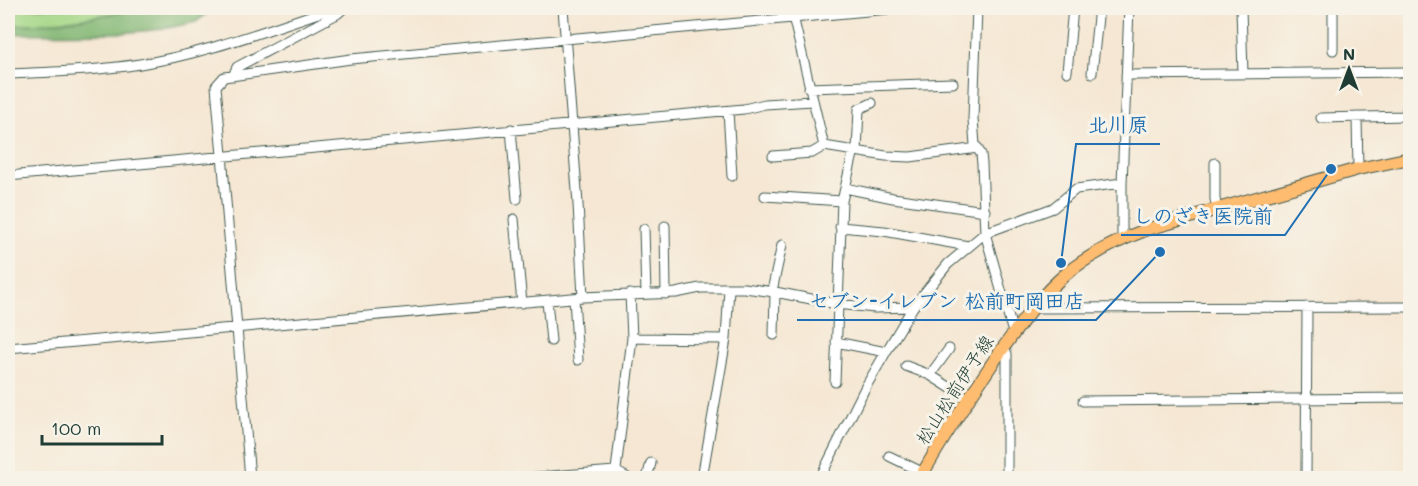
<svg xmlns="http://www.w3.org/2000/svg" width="1418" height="486" font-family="Mali,'Klee One',sans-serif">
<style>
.green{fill:#a4d787;stroke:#628a5e;stroke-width:1.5}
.forest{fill:#83b874;stroke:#517a54;stroke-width:1.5}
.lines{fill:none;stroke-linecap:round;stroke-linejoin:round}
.minor-casing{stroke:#3f564c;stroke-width:11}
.major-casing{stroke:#3f564c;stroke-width:14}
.minor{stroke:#fff;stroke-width:9}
.major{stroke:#fdbc70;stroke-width:12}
.labels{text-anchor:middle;stroke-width:6;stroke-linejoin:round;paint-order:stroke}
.street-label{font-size:18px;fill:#1f3d34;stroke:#f7f3e8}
.leader{fill:none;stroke:#1f6fb2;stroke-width:2}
.callout-dot{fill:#1f6fb2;stroke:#f7f3e8;stroke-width:2}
.callout-label{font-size:20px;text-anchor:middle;font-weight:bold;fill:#1f6fb2;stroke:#f7f3e8;stroke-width:6;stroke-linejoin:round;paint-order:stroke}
</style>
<rect width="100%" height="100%" fill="#f7f3e8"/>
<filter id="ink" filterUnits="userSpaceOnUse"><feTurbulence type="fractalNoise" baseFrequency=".0167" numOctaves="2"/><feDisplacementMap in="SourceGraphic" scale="12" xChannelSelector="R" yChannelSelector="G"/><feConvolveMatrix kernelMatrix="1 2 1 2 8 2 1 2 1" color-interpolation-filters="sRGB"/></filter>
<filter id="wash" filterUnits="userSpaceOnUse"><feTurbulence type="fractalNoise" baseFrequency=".008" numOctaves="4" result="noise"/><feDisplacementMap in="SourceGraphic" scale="24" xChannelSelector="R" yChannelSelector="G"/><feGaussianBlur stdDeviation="1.35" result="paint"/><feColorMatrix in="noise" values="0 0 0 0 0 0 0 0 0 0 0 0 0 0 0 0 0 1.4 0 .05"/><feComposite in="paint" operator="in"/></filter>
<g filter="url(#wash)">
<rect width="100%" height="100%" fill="#f5e7d3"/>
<path class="green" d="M8 8H140C97 18 52 23 8 26Z"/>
<path class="forest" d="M140 8H214L196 22 163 29 122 33 10 34 8 31V26C52 23 97 18 140 8Z"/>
</g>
<g filter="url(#ink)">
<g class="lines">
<g class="minor-casing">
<path id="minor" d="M563 8 578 204 583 297
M791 8 824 146 886 156 910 157 978 148
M977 8 973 119 975 145 981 154 982 164 985 233 1012 329 1014 332
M1241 8 1243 74
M1333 50V8
M1067 72 1073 8
M1092 73 1099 8
M8 74C52 72 96 71 140 64 206 54 271 28 334 8
M1126 75 1410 72
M233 76 237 67 337 14 344 8
M809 88 953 83
M728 111 732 176
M1357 117 1358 169
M1321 118 1406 116 1410 89
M511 129 517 199
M857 151 859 109 872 103
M773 156 812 153 824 146
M1215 163V199L1217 209
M8 176 744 109 765 104 812 101
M845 188 893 198 985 211
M765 196 842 201
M514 219 522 303
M665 226 666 294
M840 227 884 231 968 246
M644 229 646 294
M1122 239V183L1129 8
M772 291 782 245
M574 298 578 360
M547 301 551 341
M1033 308 1410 307
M774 335 775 292
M632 338 726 339
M836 342 886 352
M8 348 583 297 676 293 700 288H744L775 292 837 304 875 308 913 307
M1004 348 1007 354V478
M906 366 930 375 968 399
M930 375 949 349
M835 382 842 201 854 150
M1083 401 1410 398
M889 456 924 473
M250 478 216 86 224 77 351 59 900 8
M525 478 615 471 628 478
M615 478 632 338 630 294
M647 478 651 463
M702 478 726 339 729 288
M820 478 865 388 886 352 913 307 948 264 985 233 1053 208 1076 189 1122 183
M1306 478 1307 307"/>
</g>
<g class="major-casing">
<path id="major" d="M920 478C943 438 968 399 994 361 1016 330 1038 297 1067 273 1092 253 1119 240 1148 229L1358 169 1410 158"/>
</g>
<use href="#minor" class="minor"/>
<use href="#major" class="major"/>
</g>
</g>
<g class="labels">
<g class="street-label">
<text transform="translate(955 390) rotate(-57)" y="6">松山松前伊予線</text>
</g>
</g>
<path class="leader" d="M1061 263L1076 144H1160M1331 169L1285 235H1121M1160 252L1096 320H797"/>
<g class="callout-dot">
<circle cx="1061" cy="263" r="6"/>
<circle cx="1331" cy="169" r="6"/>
<circle cx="1160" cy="252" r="6"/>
</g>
<g class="callout-label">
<text x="1118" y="132">北川原</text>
<text x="1203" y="223">しのざき医院前</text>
<text x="947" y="308">セブン-イレブン 松前町岡田店</text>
</g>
<rect width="1418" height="486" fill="none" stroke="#f7f3e8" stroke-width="30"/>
<g transform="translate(1349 69)" stroke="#f7f3e8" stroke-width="4.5" paint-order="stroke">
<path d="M0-4.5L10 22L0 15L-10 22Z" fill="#1f3d34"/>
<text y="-9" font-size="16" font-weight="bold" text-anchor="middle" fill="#1f3d34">N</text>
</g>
<path d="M42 435v9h120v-9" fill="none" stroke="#1f3d34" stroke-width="3"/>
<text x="51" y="435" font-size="18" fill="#1f3d34" stroke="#f7f3e8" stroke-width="4.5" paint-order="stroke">100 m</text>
</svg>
